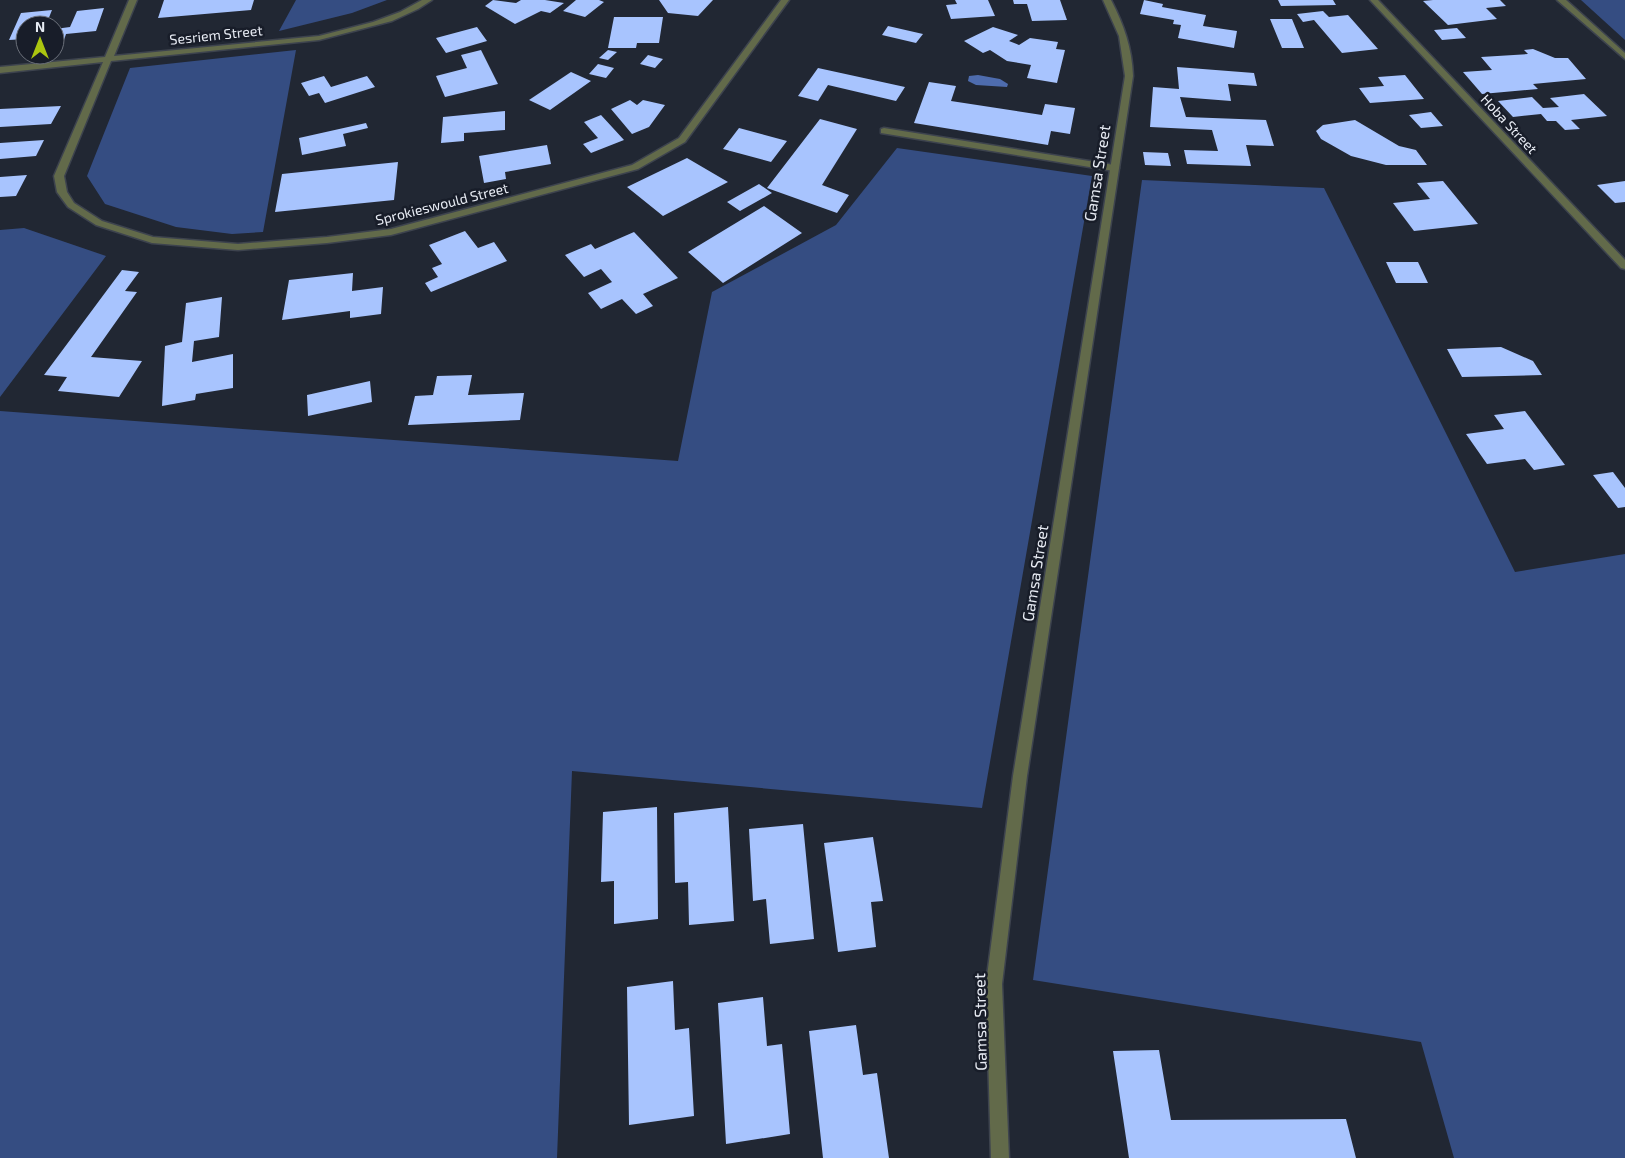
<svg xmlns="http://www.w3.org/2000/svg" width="1625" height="1158" font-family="'Exo 2',sans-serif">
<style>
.green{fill:#354d82}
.water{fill:#4e6cae}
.building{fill:#a8c4fe}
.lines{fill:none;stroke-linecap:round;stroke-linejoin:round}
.lane-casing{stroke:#3d434e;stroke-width:3}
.street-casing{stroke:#3d434e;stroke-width:3}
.lane{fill:#626a4a;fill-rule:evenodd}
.street{fill:#626a4a;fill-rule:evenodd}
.labels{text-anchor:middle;stroke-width:5;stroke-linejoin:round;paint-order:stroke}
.far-street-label{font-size:14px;fill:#e8ecf4;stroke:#181d29}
.street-label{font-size:16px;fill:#e8ecf4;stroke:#181d29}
</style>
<rect width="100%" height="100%" fill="#212733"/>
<path class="green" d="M296 0H387L352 13 279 31Z
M1581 0H1625V40Z
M296 50 263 232 232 234 176 227 105 204 87 176 130 68Z
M897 148 1092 176 982 808 572 771 557 1158H0V411L678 461 712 292 836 225Z
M1142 180 1324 188 1515 572 1625 554V1158H1454L1421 1042 1033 980Z
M24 228 106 256 0 397V230Z"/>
<path class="water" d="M978 75 1000 79 1008 84 1007 87 976 85 968 81 969 76Z"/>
<path class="building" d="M164 0H254L251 10 158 18Z
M493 0 516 3 521 0H545L564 3 550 13 541 11 515 24 485 6Z
M576 0H599L604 2 585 17 563 11Z
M659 0H713L698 16 668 13Z
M955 0H988L995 16 951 19 946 5 957 4Z
M1013 0H1060L1067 20 1032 21 1027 4H1014Z
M1144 0 1163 4 1162 7 1206 15 1203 26 1237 31 1234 48 1178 38 1181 25 1173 24 1174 20 1140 14Z
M1278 0H1333L1336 5 1281 6Z
M1433 0H1500L1506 6 1486 8 1497 19 1448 25 1423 1Z
M104 8 96 31 66 34 64 40 55 41V29L70 27 77 11Z
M52 10 46 25H25V39L9 40 21 13Z
M1323 11 1329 17 1348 15 1378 49 1342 53 1314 20 1303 22 1297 14Z
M614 17H663L659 43H637L636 48H608Z
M1270 19H1292L1304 48H1282Z
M888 26 923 34 916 43 882 35Z
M477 27 487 41 446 53 436 38Z
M993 27 1018 35 1009 41 1019 45 1030 38 1058 42 1056 49 1065 50 1057 83 1027 78 1031 65 1007 61 990 50 983 53 964 41Z
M1457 28 1466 38 1442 40 1434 30Z
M1533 49 1555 58H1568L1586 79 1533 84 1538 89 1482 94 1463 72 1492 70 1481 57 1528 54 1524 50Z
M481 50 498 84 445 97 436 76 467 68 461 55Z
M608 50 617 52 608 60 599 58Z
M648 55 663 59 655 68 640 64Z
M598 64 614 68 606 78 589 74Z
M1177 67 1254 73 1257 86 1228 84 1231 101 1180 97 1186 117 1266 120 1274 146 1246 145 1251 166 1187 164 1184 150 1218 151 1212 130 1150 127 1153 87 1179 89Z
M818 68 905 87 896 101 828 85 818 101 798 96Z
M571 72 591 81 550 110 529 100Z
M1405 75 1424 99 1370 103 1359 88 1384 86 1378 77Z
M324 76 331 87 367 76 375 87 325 103 319 93 309 96 301 83Z
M929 82 956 86 951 101 1042 115 1045 104 1075 108 1070 134 1051 131 1048 145 914 123Z
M1584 94 1607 116 1571 120 1580 129 1565 130 1556 121H1547L1541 114 1513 117 1498 101 1532 97 1543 108 1559 107 1550 98Z
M630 100 637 105 643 100 665 105 649 127 632 134 611 109Z
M61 106 51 124 0 127V109Z
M505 111V130L464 133V141L441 143 443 117Z
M1431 112 1443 126 1421 128 1409 115Z
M601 115 624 140 591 153 583 144 598 138 584 122Z
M820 119 857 129 822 185 849 195 837 213 767 188Z
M1355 120 1399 146 1416 150 1427 165H1386L1351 156 1321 139 1316 131 1323 125Z
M366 123 368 128 343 134 346 146 302 155 299 138Z
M739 128 787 141 771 162 723 149Z
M44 140 36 156 0 159V143Z
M547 145 551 164 505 172 506 179 484 183 479 156Z
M1143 152 1168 153 1171 166 1145 165Z
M687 158 728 182 663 216 627 187Z
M398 162 394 200 275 212 282 174Z
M27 175 16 196 0 197V177Z
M1443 181 1478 224 1414 231 1393 203 1430 199 1417 183Z
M1625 181V202L1615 203 1597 185Z
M759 184 772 193 740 211 727 202Z
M764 206 802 233 723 283 688 252Z
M465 231 478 248 494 242 507 261 431 292 425 283 438 277 432 268 442 264 429 245Z
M634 232 678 278 643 294 653 306 636 314 622 299 601 309 588 293 612 282 601 269 584 277 565 255 591 244 595 249Z
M1386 262H1418L1428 283H1396Z
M122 270 139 272 125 291 137 292 91 357 142 361 119 397 58 391 67 377 44 375Z
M353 273 352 291 383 287 381 314 350 318V311L282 320 289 280Z
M222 297 219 337 194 341 192 362 233 354V388L196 394 195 400 162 406 165 346 182 342 186 303Z
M1501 347 1533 361 1542 375 1462 377 1447 349Z
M472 375 468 395 524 393 520 420 408 425 415 396 433 395 437 376Z
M370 381 372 402 308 416 307 395Z
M1525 411 1565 465 1534 470 1525 459 1487 464 1466 434 1504 429 1494 415Z
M1613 472 1625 488V507L1618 508 1593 475Z
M657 807 658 919 614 924V881L601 882 603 812Z
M728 807 734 921 689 925 688 882 675 883 674 813Z
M803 824 814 939 770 944 766 899 753 901 749 829Z
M873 837 883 901 871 902 876 947 838 952 824 843Z
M673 981 675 1030 689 1028 694 1116 629 1125 627 987Z
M763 997 767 1046 782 1044 790 1134 726 1144 718 1003Z
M856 1025 863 1075 877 1073 889 1158H823L809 1031Z
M1159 1050 1171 1120 1346 1119 1356 1158H1129L1113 1051Z"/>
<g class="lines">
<g class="lane-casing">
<path id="lane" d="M884 128 1114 165 1119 168 1114 171 881 133V129Z"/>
</g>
<g class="street-casing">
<path id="street" d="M129 0H137L114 56 319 36 373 22 400 12 422 0H432L418 9 392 21 319 40 111 61 64 176 67 192 74 203 102 221 153 237 238 244 327 237 391 229 632 165 679 138 781 0H789L685 142 638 169 391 235 327 243 238 250 152 243 96 225 68 207 57 192 54 176 103 62 0 73V67L105 57Z
M1103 0H1111C1124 25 1132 48 1133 76L1027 776 1002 984 1009 1158H991L986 984 1013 776 1125 76 1119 36Z
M1370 0H1378L1625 260V269L1621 268Z
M1557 0H1566L1625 53V59Z"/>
</g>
<use href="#lane" class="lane"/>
<use href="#street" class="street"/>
</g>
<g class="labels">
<g class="far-street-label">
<text transform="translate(216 35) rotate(-6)" y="5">Sesriem Street</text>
<text transform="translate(1509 124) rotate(47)" y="5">Hoba Street</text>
<text transform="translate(442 204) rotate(-14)" y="5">Sprokieswould Street</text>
</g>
<g class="street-label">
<text transform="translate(1097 173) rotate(-81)" y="6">Gamsa Street</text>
<text transform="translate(1035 573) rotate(-81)" y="6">Gamsa Street</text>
<text transform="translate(980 1022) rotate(-91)" y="6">Gamsa Street</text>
</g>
</g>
<g transform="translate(40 40)"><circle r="24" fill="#181d29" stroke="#6b707a"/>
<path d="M0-4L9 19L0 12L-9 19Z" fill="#acc610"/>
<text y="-8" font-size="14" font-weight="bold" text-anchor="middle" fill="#e8ecf4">N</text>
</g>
</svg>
